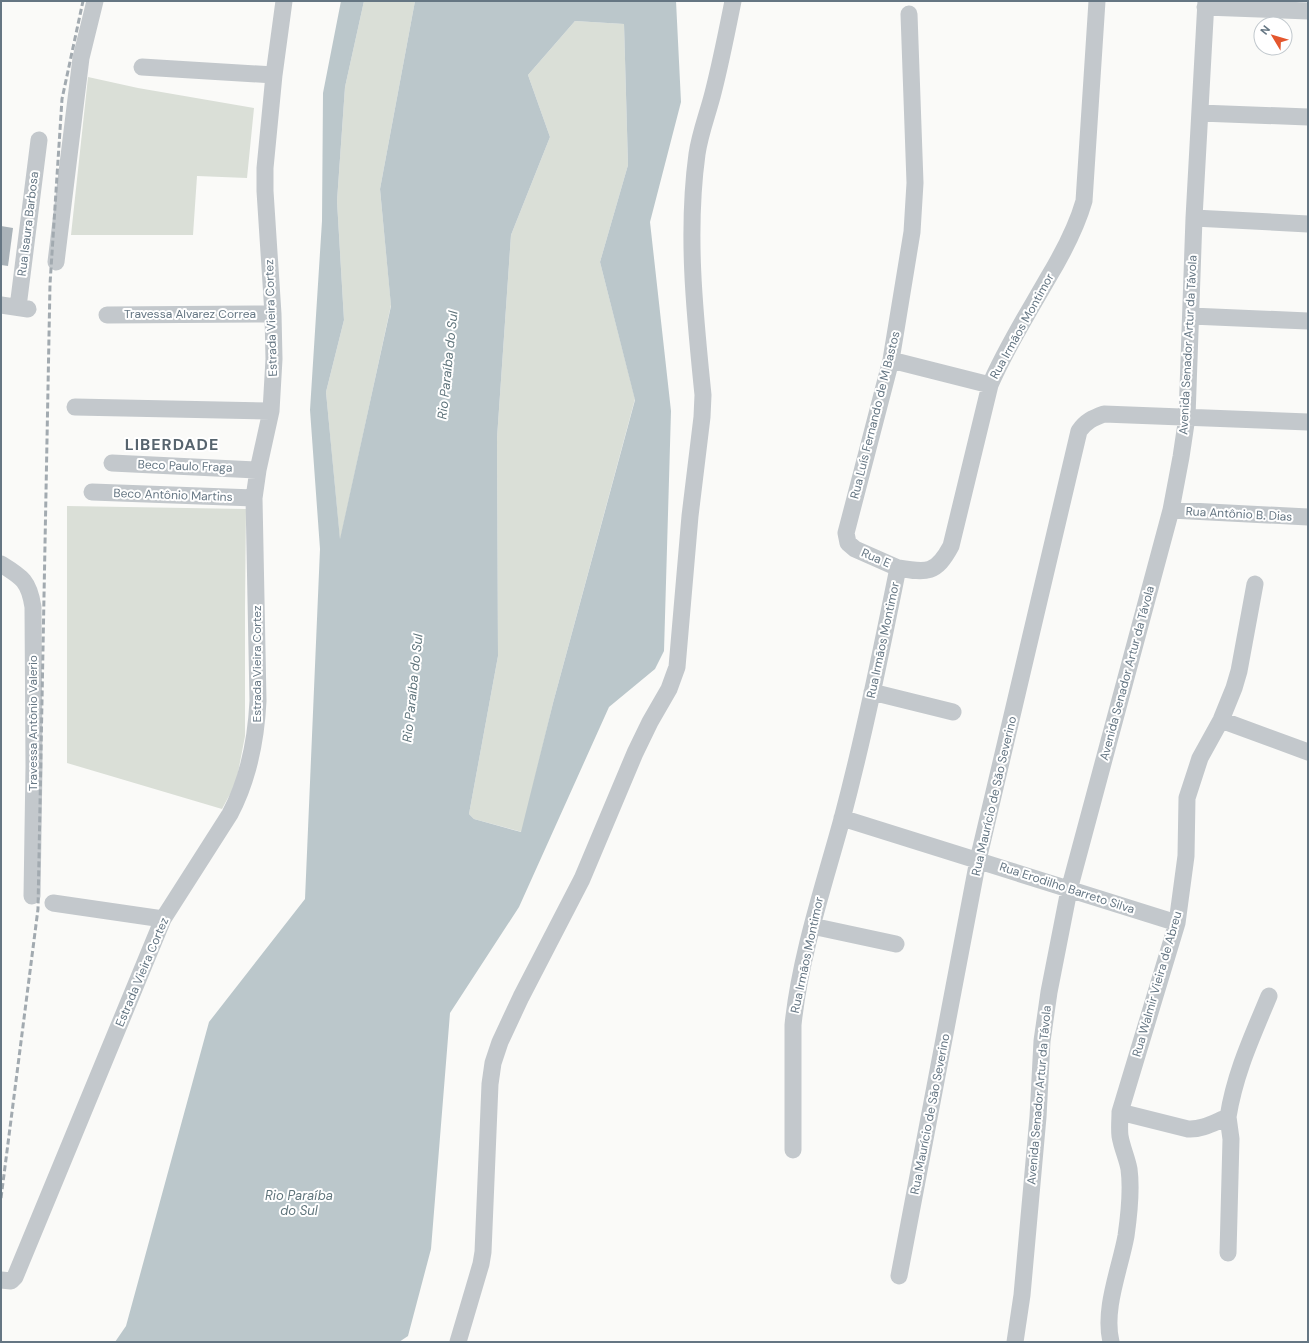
<svg xmlns="http://www.w3.org/2000/svg" width="1309" height="1343" font-family="'DM Sans',sans-serif">
<style>
.green{fill:#dadfd7}
.water{fill:#bbc7cb;fill-rule:evenodd}
.building{fill:#aab3b9}
.lines{fill:none;stroke-linecap:round;stroke-linejoin:round}
.minor{stroke:#c3c8cc;stroke-width:17}
.rail{stroke:#a2aab0;stroke-width:3;stroke-dasharray:6 3;stroke-linecap:butt}
.labels{text-anchor:middle;stroke-width:4;stroke-linejoin:round;paint-order:stroke}
.street-label{font-size:12px;fill:#657683;stroke:#fff}
.water-label{font-size:13px;font-style:italic;fill:#60757c;stroke:#fff}
.district-label{font-size:16px;font-weight:bold;letter-spacing:1px;fill:#57646e;stroke:#fff}
</style>
<rect width="100%" height="100%" fill="#fafaf8"/>
<path class="green" d="M364 1H415L380 189 391 305 340 541 326 392 344 320 337 201 345 87Z
M575 21 624 24 628 165 600 262 635 399 553 703 522 832 474 819 469 814 498 656 497 438 511 235 550 137 528 75Z
M88 77 138 88 254 108 247 178 197 176 193 235H71Z
M67 506 246 509 245 608V736L236 783 222 809 67 763Z"/>
<path class="water" d="M341 1H364L345 87 337 201 344 320 326 392 340 539 391 306 380 189 415 1H676L681 102 650 222 671 411 664 651 655 669 609 707 519 907 450 1013 431 1249 408 1336 399 1342H115L126 1326 209 1022 305 899 320 549 310 410 322 221 323 93ZM575 21 624 24 628 165 600 262 635 400 553 703 521 832 474 819 469 814 498 656 497 438 511 235 550 137 528 75Z"/>
<path class="building" d="M1 226 13 228 8 266 1 265Z"/>
<g class="lines">
<path class="minor" d="M1205 7 1308 11
M142 67 274 75
M1200 113 1308 117
M1194 218 1308 224
M56 262 81 58 95 1
M1 305 28 309
M18 307 39 140
M107 315 273 314
M1191 316 1308 321
M891 360 990 385
M75 407 271 411
M112 463 258 470
M92 492 254 498
M1171 510 1308 517
M1 564C22 577 29 581 33 607L34 766 32 896
M898 568 855 549 848 543 846 533 891 360 912 232 915 183 909 14
M872 692 953 712
M1221 720 1308 752
M842 818C954 852 1065 889 1177 923
M53 903 163 919
M812 926 896 944
M1120 1112 1188 1129C1202 1130 1215 1122 1228 1117L1231 1139 1228 1253
M1228 1117C1235 1073 1252 1037 1269 996
M793 1150V1025C800 956 824 885 842 819 864 736 881 652 898 568 927 573 936 574 951 546L990 385C1006 348 1028 313 1048 278 1063 253 1076 229 1084 201L1097 1
M899 1276 978 860 1079 431C1086 421 1093 418 1104 414L1308 422
M1 1280 11 1281 15 1277 163 919 230 814C249 778 256 741 258 701L254 498 258 470 271 411 274 359 273 314 265 191V168L274 75 284 1
M458 1342 481 1264 483 1252 490 1084 493 1063 500 1042 521 997 582 879 635 753 650 722 669 689 677 667 690 516 702 417 703 395C695 316 686 234 697 154 700 133 708 113 713 93 721 62 727 31 733 1
M1015 1342 1022 1295 1038 1117 1042 1041 1049 992 1069 890 1171 510 1181 457 1187 417 1194 218 1206 1
M1111 1342C1103 1309 1120 1269 1126 1236 1129 1215 1132 1191 1129 1169 1127 1158 1122 1148 1120 1136 1119 1128 1120 1120 1120 1112L1177 923 1186 856 1187 798 1200 758 1221 720 1234 688 1239 671 1255 584"/>
<path class="rail" d="M1 1198 38 909 50 284 62 99 83 1"/>
</g>
<g class="labels">
<g class="street-label">
<text transform="translate(28 224) rotate(-83)" y="4">Rua Isaura Barbosa</text>
<text x="190" y="318">Travessa Alvarez Correa</text>
<text transform="translate(271 318) rotate(-92)" y="4">Estrada Vieira Cortez</text>
<text transform="translate(1022 326) rotate(-61)" y="4">Rua Irmãos Montimor</text>
<text transform="translate(1188 345) rotate(-87)" y="4">Avenida Senador Artur da Távola</text>
<text transform="translate(875 415) rotate(-76)" y="4">Rua Luís Fernando de M Bastos</text>
<text transform="translate(185 466) rotate(2)" y="4">Beco Paulo Fraga</text>
<text transform="translate(173 495) rotate(2)" y="4">Beco Antônio Martins</text>
<text transform="translate(1239 514) rotate(3)" y="4">Rua Antônio B. Dias</text>
<text transform="translate(876 558) rotate(23)" y="4">Rua E</text>
<text transform="translate(883 640) rotate(-78)" y="4">Rua Irmãos Montimor</text>
<text transform="translate(257 664) rotate(-90)" y="4">Estrada Vieira Cortez</text>
<text transform="translate(1127 673) rotate(-75)" y="4">Avenida Senador Artur da Távola</text>
<text transform="translate(33 723) rotate(-90)" y="4">Travessa Antônio Valerio</text>
<text transform="translate(994 796) rotate(-77)" y="4">Rua Maurício de São Severino</text>
<text transform="translate(1067 888) rotate(18)" y="4">Rua Erodilho Barreto Silva</text>
<text transform="translate(807 955) rotate(-78)" y="4">Rua Irmãos Montimor</text>
<text transform="translate(142 972) rotate(-67)" y="4">Estrada Vieira Cortez</text>
<text transform="translate(1157 984) rotate(-74)" y="4">Rua Walmir Vieira de Abreu</text>
<text transform="translate(1039 1095) rotate(-85)" y="4">Avenida Senador Artur da Távola</text>
<text transform="translate(930 1114) rotate(-79)" y="4">Rua Maurício de São Severino</text>
</g>
<g class="water-label">
<text transform="translate(447 365) rotate(-84)" y="5">Rio Paraíba do Sul</text>
<text transform="translate(412 688) rotate(-84)" y="5">Rio Paraíba do Sul</text>
<text x="299" y="1200">Rio Paraíba<tspan x="299" dy="15">do Sul</tspan></text>
</g>
<g class="district-label">
<text x="172" y="450">LIBERDADE</text>
</g>
</g>
<rect width="1309" height="1343" fill="none" stroke="#657683" stroke-width="4"/>
<g transform="translate(1273 36) rotate(308)"><circle r="19" fill="#ffffff" stroke="#c1c8cd"/>
<path d="M0-3L7 15L0 10L-7 15Z" fill="#e4572e"/>
<text y="-6" font-size="11" font-weight="bold" text-anchor="middle" fill="#657683">N</text>
</g>
</svg>
